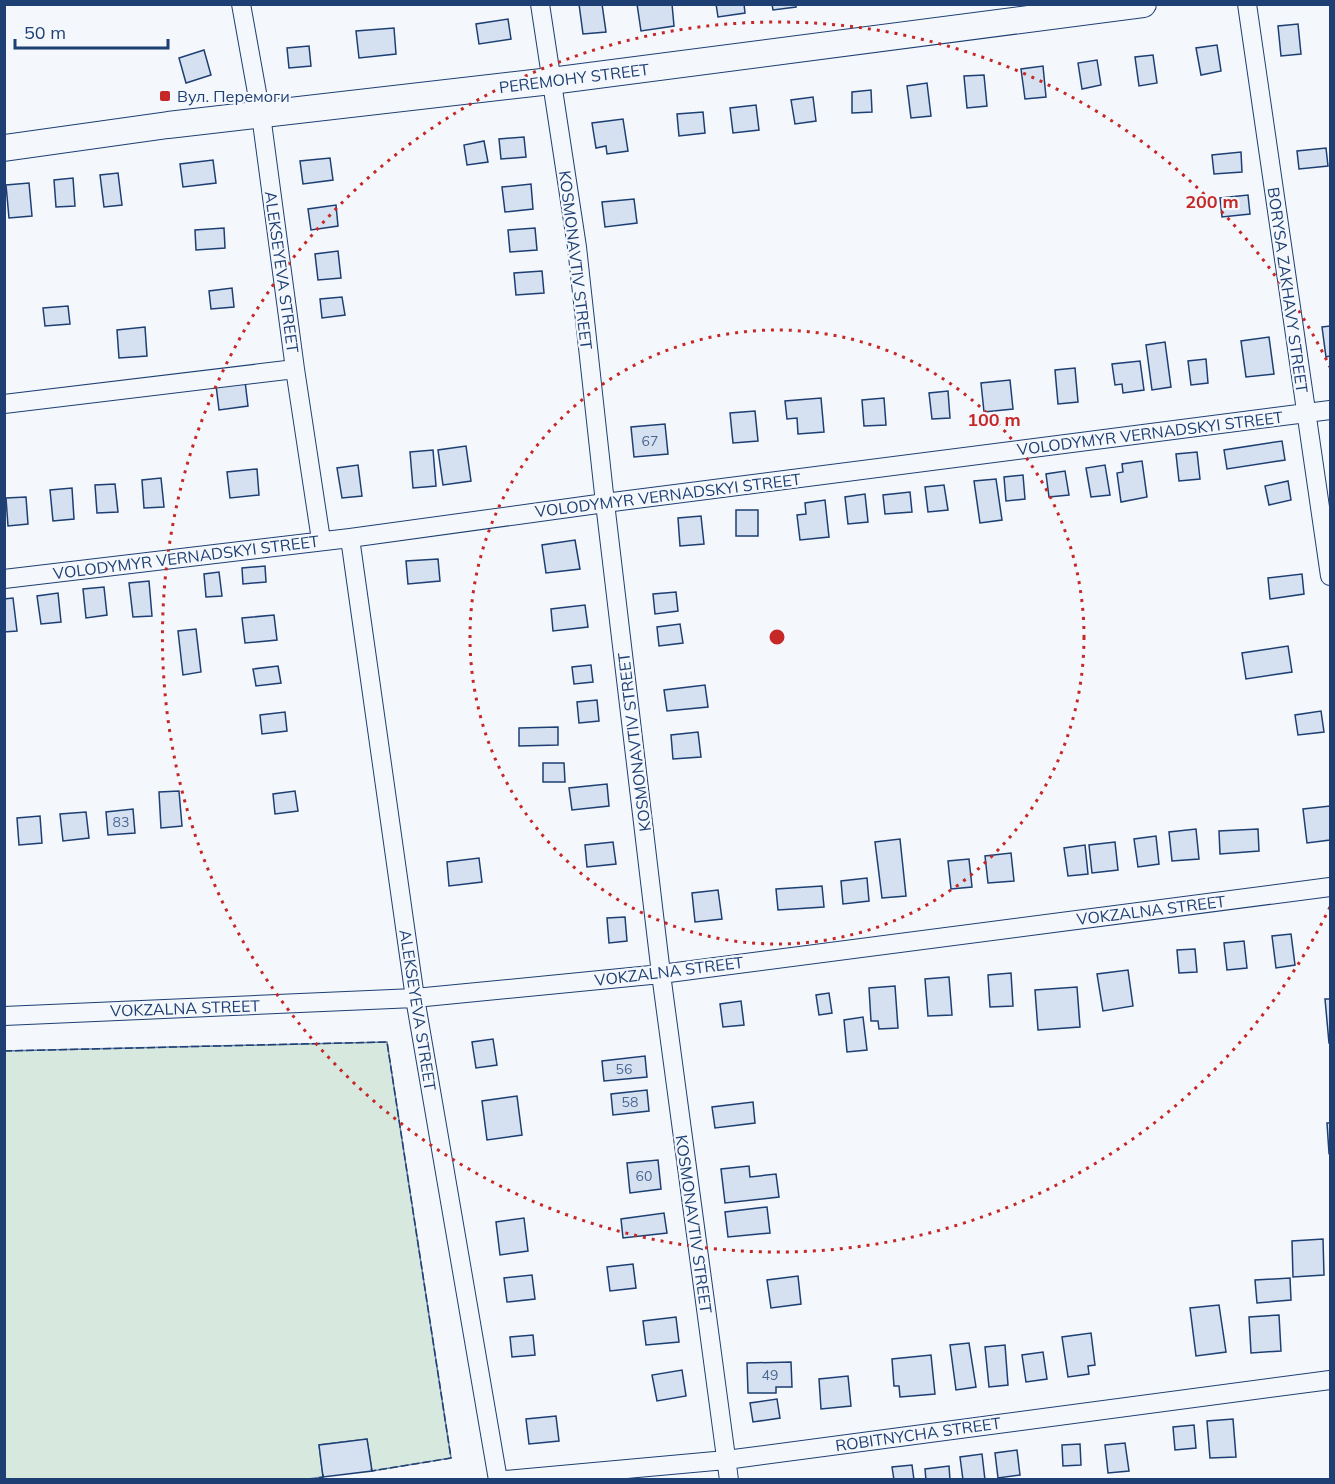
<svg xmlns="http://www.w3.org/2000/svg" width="1335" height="1484" font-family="Mulish,sans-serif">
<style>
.green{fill:#d7e8df;stroke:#687fa3;stroke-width:1.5}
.building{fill:#d5e0f0;stroke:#1d3f73;stroke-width:1.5}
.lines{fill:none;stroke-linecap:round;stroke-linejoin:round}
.minor-casing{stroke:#1d3f73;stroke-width:20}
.secondary-casing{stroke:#1d3f73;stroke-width:28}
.minor{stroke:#f4f7fb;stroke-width:18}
.secondary{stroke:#f4f7fb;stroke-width:26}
.fence{stroke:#1d3f73;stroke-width:1.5;stroke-dasharray:8 3;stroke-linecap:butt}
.ring{fill:none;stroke:#c62828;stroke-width:3;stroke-dasharray:3 6}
.poi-dot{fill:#c62828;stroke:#f4f7fb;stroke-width:2}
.labels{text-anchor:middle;stroke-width:4.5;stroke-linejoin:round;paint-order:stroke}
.number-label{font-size:14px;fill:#4b6792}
.street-label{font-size:16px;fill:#1d3f73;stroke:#f4f7fb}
.poi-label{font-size:16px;fill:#1d3f73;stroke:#f4f7fb;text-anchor:start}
.centre{fill:#c62828;stroke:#f4f7fb;stroke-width:3}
.ring-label{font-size:18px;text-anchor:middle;font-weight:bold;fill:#c62828;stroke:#f4f7fb;stroke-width:4.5;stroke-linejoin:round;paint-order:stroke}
</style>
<rect width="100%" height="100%" fill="#f4f7fb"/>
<path class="green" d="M387 1042 451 1458 372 1471 367 1439 319 1445 323 1477 308 1479H5L4 1051Z"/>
<path class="building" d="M579 4H602L606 32 583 34Z
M637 4H672L674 26 641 31Z
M716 4H744L745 13 718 17Z
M772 4H796V7L773 10Z
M508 19 511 39 479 44 476 24Z
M1298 24 1301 54 1281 56 1278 26Z
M394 28 396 54 359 58 356 31Z
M1217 45 1221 71 1201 75 1196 48Z
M309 46 311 66 289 68 287 48Z
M204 50 211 75 186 83 179 58Z
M1153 55 1157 83 1139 86 1135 57Z
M1097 60 1101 85 1082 89 1078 63Z
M1043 66 1046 97 1025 99 1021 69Z
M984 75 987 106 967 108 964 76Z
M927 83 931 116 911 118 907 86Z
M871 90 872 112 852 113V92Z
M813 97 816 121 795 124 791 100Z
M756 105 759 130 733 133 730 108Z
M703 112 705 133 679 136 677 114Z
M623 119 628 151 607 154 606 146 596 148 592 123Z
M524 137 526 157 501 159 499 139Z
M484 141 488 162 467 165 464 145Z
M1326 148 1328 166 1299 169 1297 151Z
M1241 152 1242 172 1214 174 1212 155Z
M330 158 333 180 303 184 300 161Z
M213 160 216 183 183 187 180 164Z
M118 173 122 205 104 207 100 175Z
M73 178 75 206 56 207 54 180Z
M29 183 32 216 9 218 6 185Z
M531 184 533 209 505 212 502 187Z
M1248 195 1250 214 1222 217 1220 198Z
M634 199 637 223 605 227 602 202Z
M336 205 338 226 311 230 308 209Z
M224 228 225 248 196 250 195 230Z
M535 228 537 250 510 252 508 230Z
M338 251 341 278 318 280 315 254Z
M542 271 544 293 516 295 514 273Z
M232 288 234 307 211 309 209 291Z
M342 297 345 315 322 318 320 299Z
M68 306 70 324 45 326 43 308Z
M1330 326V356L1326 357 1322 327Z
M145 327 147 356 119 358 117 330Z
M1269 337 1274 374 1246 377 1241 341Z
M1165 342 1171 387 1152 390 1146 345Z
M1206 359 1208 383 1191 385 1188 361Z
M1140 361 1144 390 1123 393 1122 384 1115 385 1112 364Z
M1075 368 1078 402 1058 404 1055 370Z
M1010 380 1013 409 984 412 981 383Z
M245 381 248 406 219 410 216 385Z
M948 391 950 418 932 419 929 393Z
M821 398 824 432 798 434 797 418 787 419 785 401Z
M884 398 886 425 864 426 862 400Z
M755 411 758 441 733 443 730 413Z
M665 424 668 454 634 457 631 427Z
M1282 441 1285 460 1227 469 1224 450Z
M466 446 471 481 443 485 438 450Z
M433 450 436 486 413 488 410 452Z
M1197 452 1200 479 1179 481 1176 454Z
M1142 461 1147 497 1121 502 1117 473 1123 472 1122 464Z
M358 465 362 496 342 498 337 468Z
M1105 465 1110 495 1091 497 1086 468Z
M257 469 259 495 230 498 227 472Z
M1065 471 1069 495 1049 497 1046 474Z
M1023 475 1025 499 1006 501 1004 477Z
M161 478 164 507 144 508 142 480Z
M996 479 1002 520 980 523 974 481Z
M1288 481 1291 500 1269 505 1265 486Z
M115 484 118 512 97 513 95 485Z
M944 485 948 510 928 512 925 487Z
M72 488 74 519 53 521 50 490Z
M910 492 912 512 885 514 883 495Z
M865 494 868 522 848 524 845 497Z
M26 497 28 524 8 526 6 498Z
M825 500 829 537 800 540 797 515 806 514 805 503Z
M736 510H758V536H736Z
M701 516 704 544 680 546 678 518Z
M575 540 580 569 546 573 542 545Z
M438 559 440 581 408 584 406 561Z
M265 566 266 582 243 584 242 568Z
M219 572 222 596 206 597 204 574Z
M1302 574 1304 594 1270 599 1268 578Z
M149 581 152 616 133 617 129 583Z
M104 587 107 615 86 618 83 589Z
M676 592 678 611 655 614 653 594Z
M58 593 61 622 41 624 37 596Z
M13 598 17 631 4 632V599Z
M585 605 588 627 553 631 551 609Z
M274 615 277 640 245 643 242 618Z
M680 624 683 643 659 646 657 627Z
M196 629 201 672 183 675 178 631Z
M1288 646 1292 672 1246 679 1242 653Z
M591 665 593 682 574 684 572 667Z
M278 666 281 683 256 686 253 669Z
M705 685 708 707 667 711 664 690Z
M597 700 599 721 579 723 577 702Z
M1321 711 1324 732 1298 735 1295 715Z
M285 712 287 731 262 734 260 715Z
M558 727V745L519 746V728Z
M698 732 701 757 673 759 671 735Z
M543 763H564L565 782H543Z
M607 784 609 806 572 810 569 788Z
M179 791 182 826 161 828 159 792Z
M295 791 298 811 275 814 273 794Z
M1330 806V840L1307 843 1303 809Z
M133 809 135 833 108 835 106 812Z
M86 812 89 838 63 841 60 814Z
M40 816 42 843 19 845 17 818Z
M1196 829 1199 859 1172 861 1169 832Z
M1258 829 1259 851 1220 854 1219 831Z
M1156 836 1159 864 1138 867 1134 839Z
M900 839 906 896 882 898 875 842Z
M613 842 616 864 587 867 585 845Z
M1115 842 1118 870 1092 873 1089 845Z
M1085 845 1088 874 1068 876 1064 848Z
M1011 853 1014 881 988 883 985 856Z
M479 858 482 882 449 886 447 862Z
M969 859 972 887 951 889 948 861Z
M867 878 869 901 843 904 841 881Z
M822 886 824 907 778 910 776 889Z
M718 890 722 919 695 922 692 893Z
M625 917 627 941 609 943 607 918Z
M1291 934 1295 965 1276 968 1272 936Z
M1244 941 1247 968 1227 970 1224 943Z
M1195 949 1197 972 1179 973 1177 950Z
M1128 970 1133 1006 1103 1011 1097 974Z
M1011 973 1013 1006 990 1007 988 975Z
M949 977 952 1015 928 1016 925 979Z
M895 986 898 1028 879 1029 878 1021H871L869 988Z
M1077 987 1080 1027 1038 1030 1035 990Z
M829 993 832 1013 819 1015 816 995Z
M1325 999H1330V1043H1329Z
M741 1001 744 1025 723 1027 720 1004Z
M863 1017 867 1050 847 1052 844 1020Z
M493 1039 497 1065 476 1068 472 1042Z
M645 1056 647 1077 604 1081 602 1061Z
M647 1090 649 1111 613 1115 611 1094Z
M517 1096 522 1135 487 1140 482 1101Z
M753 1102 755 1123 715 1128 712 1107Z
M1327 1123H1330V1152L1329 1153Z
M658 1160 661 1189 630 1193 627 1163Z
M749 1166 750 1177 776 1174 779 1197 725 1203 721 1169Z
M767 1207 770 1233 728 1237 725 1212Z
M664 1213 667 1233 623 1238 621 1219Z
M524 1218 528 1251 500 1255 496 1222Z
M1323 1239 1324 1275 1293 1277 1292 1241Z
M633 1264 636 1288 610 1291 607 1267Z
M532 1275 535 1299 507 1302 504 1278Z
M798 1276 801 1304 771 1308 767 1280Z
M1290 1278 1291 1300 1257 1303 1255 1280Z
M1219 1305 1226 1352 1196 1356 1190 1308Z
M1279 1315 1281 1351 1251 1353 1249 1317Z
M676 1317 679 1342 646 1345 643 1321Z
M1091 1333 1095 1365 1088 1366 1089 1374 1068 1377 1062 1337Z
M533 1335 535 1355 512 1357 510 1337Z
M969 1343 976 1387 956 1390 950 1345Z
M1005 1345 1008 1385 989 1387 985 1347Z
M1043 1352 1047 1379 1026 1382 1022 1355Z
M931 1355 935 1394 900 1397 899 1386H894L892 1359Z
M791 1362 792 1387H776V1393H748L747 1363Z
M682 1370 686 1396 657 1401 652 1375Z
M848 1376 851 1406 821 1409 819 1379Z
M777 1399 780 1418 753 1422 750 1403Z
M556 1416 559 1441 529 1444 526 1419Z
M1233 1419 1236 1457 1210 1458 1207 1421Z
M1194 1425 1196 1448 1175 1450 1173 1427Z
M367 1439 372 1471 323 1477 319 1445Z
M1125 1443 1129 1471 1108 1473 1105 1445Z
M1080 1444 1081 1465 1063 1466 1062 1445Z
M1017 1450 1020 1475 998 1478 995 1453Z
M982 1454 985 1480H963L960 1457Z
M912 1465 914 1480H894L892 1467Z
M949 1466 950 1480H926L925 1469Z"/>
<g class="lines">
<g class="minor-casing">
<path id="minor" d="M241 4 261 115 295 369 321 540
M540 4 577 247 605 503 661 974 729 1480
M1247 4 1330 576
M4 404 295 369
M350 538 415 998 498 1480
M4 579 350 538 605 503 1330 410
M4 1016 415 998 661 974 1330 887
M505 1480 726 1460 1330 1380"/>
</g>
<g class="secondary-casing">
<path id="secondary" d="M4 148 168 125 551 81 1143 4"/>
</g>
<use href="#minor" class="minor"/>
<use href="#secondary" class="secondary"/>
<path class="fence" d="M4 1051 387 1042 451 1458 372 1471 371 1469
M308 1480 323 1477V1474"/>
</g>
<g class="ring">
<circle cx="777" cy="637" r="307"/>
<path d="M1330 907A615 615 0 1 1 1330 367"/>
</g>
<rect class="poi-dot" x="159" y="90" width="12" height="12" rx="3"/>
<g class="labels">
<g class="number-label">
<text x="650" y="446">67</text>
<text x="121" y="827">83</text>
<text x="624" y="1074">56</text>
<text x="630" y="1107">58</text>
<text x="644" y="1181">60</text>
<text x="770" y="1380">49</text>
</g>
<g class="street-label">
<text transform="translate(574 78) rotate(-7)" y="6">PEREMOHY STREET</text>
<text transform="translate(576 260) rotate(83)" y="6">KOSMONAVTIV STREET</text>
<text transform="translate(282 272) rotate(82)" y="6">ALEKSEYEVA STREET</text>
<text transform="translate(1288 290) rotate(82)" y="6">BORYSA ZAKHAVY STREET</text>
<text transform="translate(1150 433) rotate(-7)" y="6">VOLODYMYR VERNADSKYI STREET</text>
<text transform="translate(668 495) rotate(-7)" y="6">VOLODYMYR VERNADSKYI STREET</text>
<text transform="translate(186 557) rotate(-7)" y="6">VOLODYMYR VERNADSKYI STREET</text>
<text transform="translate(634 742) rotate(-97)" y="6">KOSMONAVTIV STREET</text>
<text transform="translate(1151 910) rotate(-7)" y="6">VOKZALNA STREET</text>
<text transform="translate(669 971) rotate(-7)" y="6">VOKZALNA STREET</text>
<text transform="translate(185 1008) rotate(-2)" y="6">VOKZALNA STREET</text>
<text transform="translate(418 1010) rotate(81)" y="6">ALEKSEYEVA STREET</text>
<text transform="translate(694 1224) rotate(82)" y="6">KOSMONAVTIV STREET</text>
<text transform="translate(918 1434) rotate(-8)" y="6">ROBITNYCHA STREET</text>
</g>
<g class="poi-label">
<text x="177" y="102">Вул. Перемоги</text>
</g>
</g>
<circle cx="777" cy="637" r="9" class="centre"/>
<g class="ring-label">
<text x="1212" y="208">200 m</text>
<text x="994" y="426">100 m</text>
</g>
<rect width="1335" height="1484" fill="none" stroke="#1d3f73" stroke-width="12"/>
<path d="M15 39v9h153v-9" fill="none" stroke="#1d3f73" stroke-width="3"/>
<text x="24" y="39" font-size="18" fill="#1d3f73" stroke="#f4f7fb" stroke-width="4.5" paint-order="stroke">50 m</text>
</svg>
